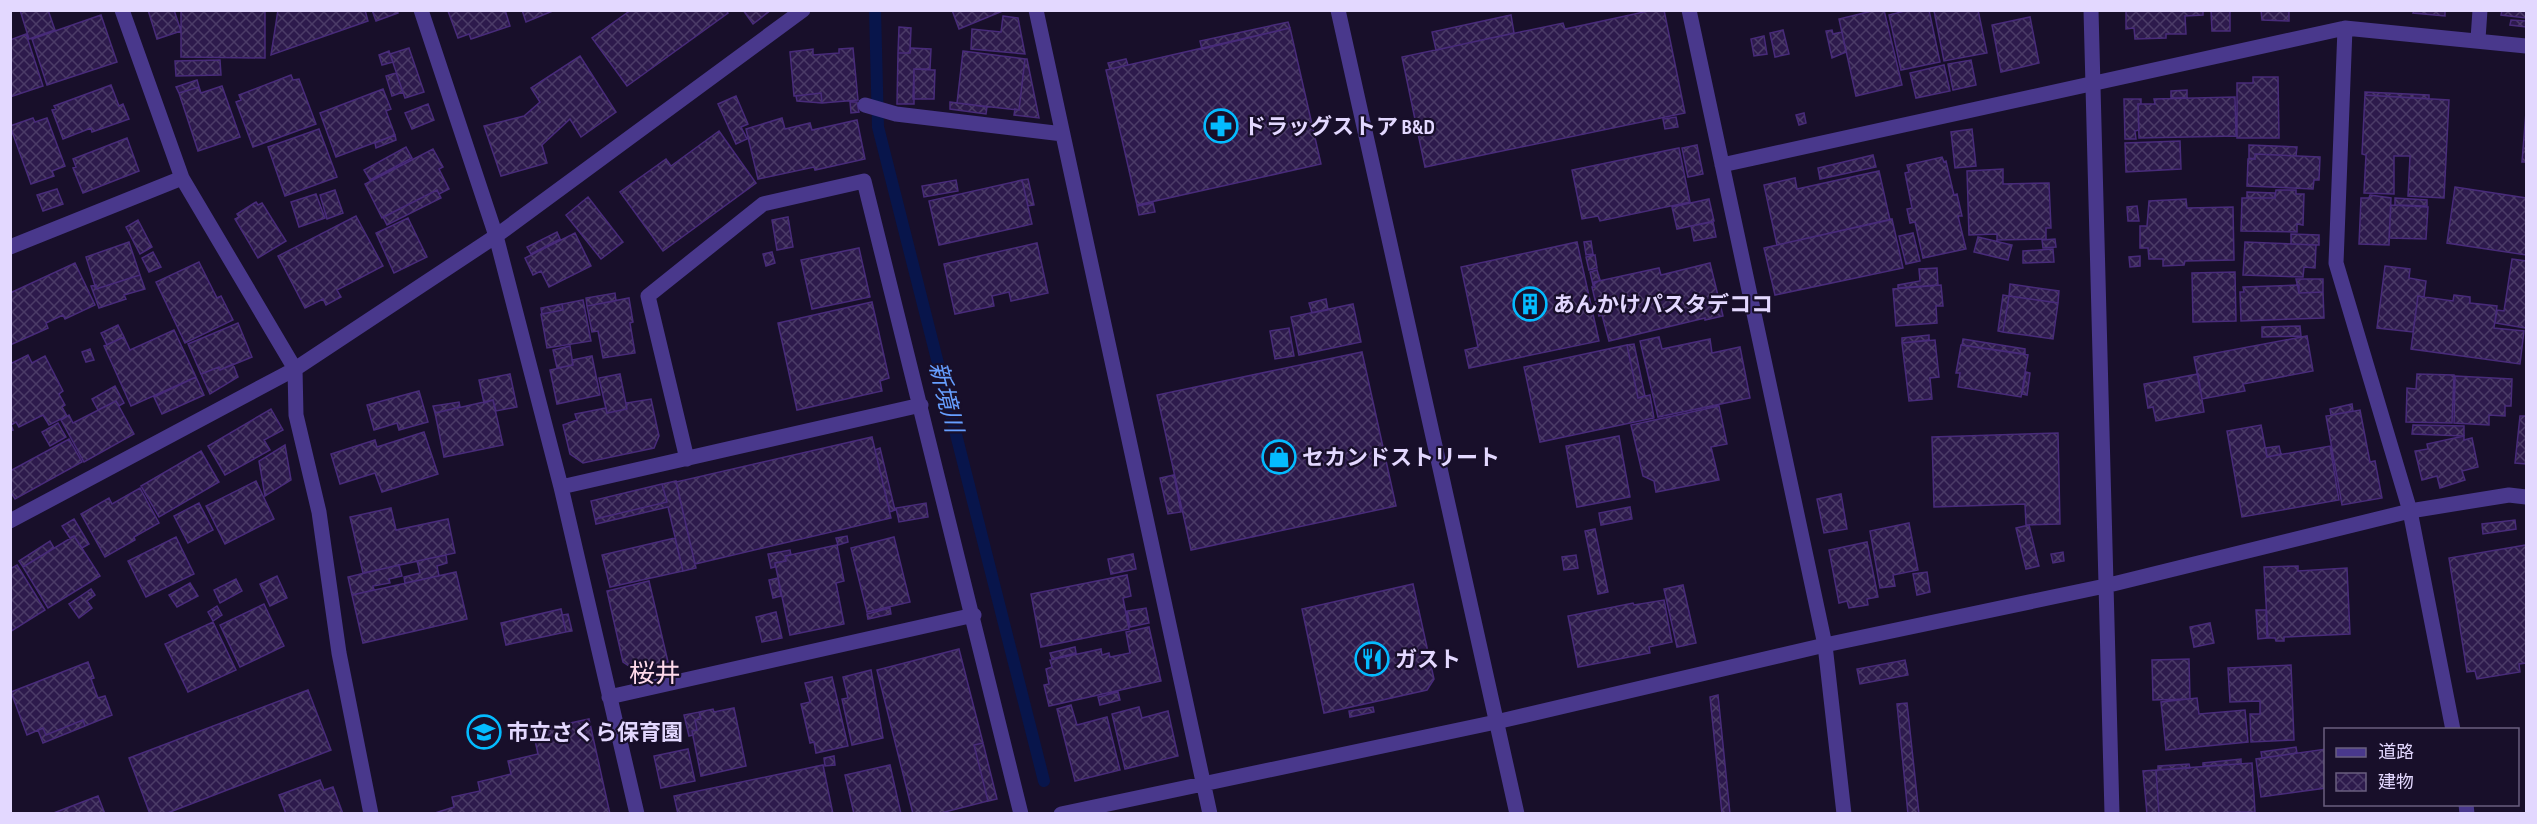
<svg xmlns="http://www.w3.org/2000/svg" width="2537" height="824" font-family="'Sofia Sans Condensed','Noto Sans JP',sans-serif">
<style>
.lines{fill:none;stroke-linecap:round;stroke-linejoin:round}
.stream{stroke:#08154b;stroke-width:12}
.building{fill:url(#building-cross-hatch);stroke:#482b7a;stroke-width:1.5}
.minor{stroke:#49388c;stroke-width:15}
.labels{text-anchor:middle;stroke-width:4.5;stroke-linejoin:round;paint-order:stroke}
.poi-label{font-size:22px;font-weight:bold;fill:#e3d8ff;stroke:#180f2a;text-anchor:start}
.water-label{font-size:24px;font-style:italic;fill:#669eff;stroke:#180f2a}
.quarter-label{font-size:26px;fill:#ffdaeb;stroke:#180f2a}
</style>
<defs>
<pattern id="building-cross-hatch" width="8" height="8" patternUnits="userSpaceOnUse" patternTransform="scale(1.5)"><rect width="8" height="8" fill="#2d1a4c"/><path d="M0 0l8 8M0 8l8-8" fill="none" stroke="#4b3b67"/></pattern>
</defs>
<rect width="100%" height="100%" fill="#180f2a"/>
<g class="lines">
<path class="stream" d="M875 10 878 127 1044 781"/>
</g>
<path class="building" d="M20 10H48L55 30 29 39Z
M148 10H174L181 31 157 39Z
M181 10H265V58L181 57Z
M278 10H365L368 21 271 55Z
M372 10H397L398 13 376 21Z
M505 10 510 26 471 39 469 34 458 38 448 11Z
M522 10H555L526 22Z
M631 10H726L728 13 627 86 592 38Z
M743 10H771L753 24Z
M952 10H1005L959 29Z
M1653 10H1664L1685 113 1425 167 1402 57 1563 23 1565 29Z
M1876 10H1884L1902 85 1856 96 1839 19Z
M1908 10H1929L1940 62 1901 70 1889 15Z
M1978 10 1987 53 1944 61 1934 11Z
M2126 10H2203V15L2185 16 2186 34H2166V38L2135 39 2134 28 2126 29Z
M2211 10H2230V31H2212Z
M2261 10H2289V21L2262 20Z
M2414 10H2445V16L2413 13Z
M2502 10H2526V18L2501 15Z
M101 15 117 62 47 85 32 39Z
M1511 15 1514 33 1436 50 1432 32Z
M1003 16 1018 18 1025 54 971 49 972 29 1001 32Z
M2030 17 2039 63 2001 72 1992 25Z
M2511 20 2526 21V27L2510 25Z
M1288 22 1290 28 1202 49 1200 41Z
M899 27 911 28 910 53H898Z
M1290 28 1321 164 1137 205 1106 70Z
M1783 30 1789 54 1775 57 1770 33Z
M1832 30 1833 34 1842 32 1846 52 1832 58 1826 31Z
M26 34 43 86 10 97V40Z
M1764 36 1767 54 1754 56 1751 39Z
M409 48 424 92 405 98 390 54Z
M853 48 858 100 822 103 821 93 794 96 790 52 813 49V55L839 53V49Z
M911 48 931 49 930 69H914V104H897L898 53H910Z
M389 51 393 62 382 65 379 55Z
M963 51 1025 59 1019 110 957 103Z
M580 56 616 112 581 137 570 119 542 145 547 163 501 176 484 126 524 116 540 102 531 88Z
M1025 59H1027L1039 118 1014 115 1015 109 1019 110Z
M1126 59 1128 65 1110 69 1108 63Z
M220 60 221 75 176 76 175 61Z
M1971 60 1976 85 1953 90 1948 64Z
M1944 65 1950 91 1916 98 1910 73Z
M914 69 935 70 934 99H913Z
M396 73 403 92 392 96 386 76Z
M291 75 293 80 299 79 316 124 253 147 236 102 241 100 239 95Z
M2253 77H2278L2279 138H2237V83H2253Z
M197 80 199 87 179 93 176 87Z
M111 85 119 106 123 104 129 119 92 132 91 128 63 139 52 110 56 109 54 106Z
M222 86 240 137 198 151 179 93 199 87 201 93Z
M383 89 391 109 386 111 395 135 336 157 320 113Z
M2187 90V98H2171V91Z
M2365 92 2429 95V99L2365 95Z
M821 93 822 103 797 101 796 96Z
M2365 95 2449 100 2444 198 2408 196 2410 156H2394V194L2364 193 2366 155 2362 154Z
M736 96 748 124 741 127 747 139 736 144 718 104Z
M2235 97 2236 136 2139 138 2138 104H2155L2154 99Z
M2124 99H2141V104H2138L2139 130 2135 131 2136 139H2125Z
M850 102H857L859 112 851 113Z
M950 102 987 107 986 114 950 109Z
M428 104 434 120 412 129 405 113Z
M2526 112V162H2522Z
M1804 113 1806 123 1799 125 1796 115Z
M1676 117 1678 127 1665 129 1663 119Z
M33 118 35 122 47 118 65 166 52 171 54 176 31 184 10 126Z
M782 118 785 129 810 123 812 130 857 120 865 159 815 170 814 167 758 179 746 129Z
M319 129 337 177 285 196 268 147Z
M1972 129 1976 166 1955 168 1951 132Z
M719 131 756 183 663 251 620 192 666 159 671 166Z
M395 135 396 140 376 148 375 143Z
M127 138 139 171 83 193 73 168 76 167 73 159Z
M2180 141 2181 169 2126 172 2125 143Z
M1697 145 1703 174 1688 177 1682 148Z
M2249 145 2297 147 2296 156 2255 154V159L2249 158Z
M406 147 412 158 370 180 364 170Z
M1679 148 1690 202 1600 221 1598 216 1582 219 1572 170Z
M433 149 443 167 439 169 449 189 439 194 437 190 382 218 365 184Z
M2255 154 2320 157 2319 180H2314L2313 189 2247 186 2248 159H2255Z
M1873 155 1876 167 1820 179 1818 168Z
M1942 157 1944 162 1946 161 1954 195 1957 194 1962 216H1958L1966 249 1923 258 1915 222 1910 223 1907 209 1912 208 1905 173 1909 172 1907 165Z
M2003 169V184L2049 183 2051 228H2046V239L1997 240V234L1969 235 1967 171Z
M1879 171 1890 220 1777 245 1764 185 1795 178 1797 189Z
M1028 179 1034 205 1028 206 1022 180Z
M956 180 958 191 924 197 922 186Z
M1022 180 1032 224 939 245 929 201Z
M2455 187 2526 198V255L2447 243Z
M57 189 63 204 43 211 37 195Z
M335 190 343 213 327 219 320 195Z
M437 190 441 198 387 225 383 217Z
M2276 190H2296V194H2304L2303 225 2297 224V232L2241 231 2242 198H2275Z
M2247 192 2275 193V198H2247Z
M316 194 325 218 299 227 291 202Z
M2370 195 2391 198 2389 245 2359 244 2361 198H2369Z
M588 197 623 242 601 259 566 215Z
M2395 198 2427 200V206L2395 205Z
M1709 199 1714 221 1677 229 1672 207Z
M2186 199 2187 208 2233 207 2234 260 2185 261 2184 265 2163 266V259H2149L2148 248H2140V226H2147L2149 201Z
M256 202 258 205 262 203 286 241 258 258 235 219 239 217 237 214Z
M1153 203 1155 212 1139 215 1137 206Z
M2391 205 2428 207 2426 239 2389 238Z
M2137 206 2139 221H2128L2127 207Z
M356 216 383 266 337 290 341 297 326 305 323 299 305 308 278 256Z
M788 217 793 247 777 250 772 220Z
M408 218 427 257 394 273 376 233Z
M1892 219 1903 268 1775 295 1764 248Z
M138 220 152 247 140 254 126 227Z
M1713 222 1716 237 1694 241 1691 226Z
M557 232 560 239 531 254 527 247Z
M575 233 591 266 549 287 541 271 533 275 525 258Z
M1913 233 1920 261 1906 264 1899 236Z
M2291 234 2319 235V245L2291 244Z
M1978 237 2012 245 2008 260 1974 252Z
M2055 239 2056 247 2043 248 2042 240Z
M1591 241 1593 254 1586 255 1584 242Z
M129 242 140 275 96 289 86 257Z
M1577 242 1599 341 1469 368 1465 350 1478 347 1461 267Z
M2245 242 2316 245 2315 268 2304 267 2303 277 2243 275Z
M1037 243 1048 293 1011 301 1009 292 992 296 994 306 955 314 944 264Z
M859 248 870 297 812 309 801 260Z
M2053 249 2054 262 2023 263V251Z
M153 252 161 267 149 272 142 258Z
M772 252 775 263 766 266 763 254Z
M1595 255 1597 268 1589 270 1586 257Z
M2140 256V266L2130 267 2129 257Z
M2512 259 2526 261V328L2495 323 2497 310 2504 311Z
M199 262 217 298 221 296 233 320 185 343 156 282Z
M75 263 95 305 65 319 63 315 46 323 48 328 10 345V293Z
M1710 263 1723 316 1705 320V318L1609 341 1602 315 1599 316 1596 303 1599 302 1598 299 1595 300 1592 287H1595L1594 282 1659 268 1661 275Z
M2385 266 2410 269 2409 278 2426 281 2424 297 2418 296 2413 332 2377 328Z
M1937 268 1938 285 1898 288V285L1920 281 1919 269Z
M1597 270 1600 280 1593 285 1590 272Z
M2235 272 2236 321 2193 322 2192 273Z
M140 275 145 289 124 295 126 299 99 308 91 286 96 285V289Z
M2296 279H2323V292L2299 293Z
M2010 284 2059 291 2058 303 2009 296Z
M1941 285 1943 306H1936L1937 323 1896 326 1893 289Z
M2299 285V293L2323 292 2324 318 2241 321 2240 292H2244L2243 287Z
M615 293 616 301 587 306 586 298Z
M2003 295 2009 296 2003 332 1998 331Z
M2454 295 2470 297V303L2497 306 2494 328 2524 331 2520 364 2411 349 2418 296 2453 301Z
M2009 296 2058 303 2053 339 2003 332Z
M629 298 633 322 630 323 635 353 603 358 598 331 592 332 587 306Z
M1326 299 1328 310 1312 313 1309 303Z
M583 300 591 341 547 348 541 314 563 310 562 304Z
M872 302 889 378 880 381 882 391 797 410 778 323Z
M562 304 563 310 542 314 541 308Z
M1353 304 1361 342 1299 355 1291 317Z
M238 323 252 357 220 370 219 367 201 374 188 344Z
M118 325 124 337 107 345 101 333Z
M2300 326 2301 336 2262 337V327Z
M1289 328 1294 356 1275 359 1270 331Z
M174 330 196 377 131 406 104 346 124 337 130 350Z
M1929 335V340L1902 343V338Z
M2307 336 2313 371 2243 384 2245 391 2202 399 2194 357Z
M1659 337 1662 349 1710 339 1712 353 1740 347 1750 398 1658 417 1640 341Z
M1963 339 2025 349V354L1962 345Z
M1935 340 1939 377 1930 378 1932 399 1909 401 1902 343Z
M1634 344 1645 396 1638 398 1627 345Z
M1627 345 1638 398 1650 395 1654 418 1540 442 1524 367Z
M1961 345 2028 355 2021 397 1958 387 1960 373H1956Z
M570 346 573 365 557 368 553 350Z
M90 349 94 360 86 362 82 352Z
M1362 352 1396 506 1191 550 1157 395Z
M28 355 32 363 45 356 63 391 59 394 65 405 62 407 67 416 49 425 43 415 19 427 16 422 11 425 13 430 10 431V364Z
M592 356 600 395 557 404 550 370 573 365 572 360Z
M233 364 238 377 210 394 201 374 219 367 220 370Z
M2026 372 2030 373 2027 395 2022 394Z
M510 374 517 407 496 411 493 400 484 403 479 380Z
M620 374 627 409 607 413 599 378Z
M2198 374 2204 412 2156 421 2153 407 2148 408 2144 384Z
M2417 374 2454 375 2452 423 2406 422 2407 388 2416 389Z
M2455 376 2512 379 2511 406H2505V416L2489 415V425L2454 423Z
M196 377 204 395 162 414 154 397Z
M115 386 124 403 119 406 116 401 98 410 92 399Z
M419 391 428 422 399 430 397 423 374 430 367 405Z
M651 399 659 436 654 448 583 463 570 454 563 425 577 420 575 414 606 408 607 413 627 409 626 403Z
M493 400 503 445 444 457 435 413Z
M116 401 134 434 84 462 61 420 69 415 73 423Z
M459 402 460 407 435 413 433 406Z
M2352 404 2353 411 2331 415 2330 409Z
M1719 406 1727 444 1711 447 1719 480 1656 492 1654 481 1643 476 1631 425Z
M271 409 283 430 264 440 270 450 225 475 208 446Z
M2360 410 2370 462 2375 461 2382 498 2342 505 2326 416Z
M2520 416H2526V464L2515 463Z
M58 423 66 437 50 446 42 432Z
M2261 425 2267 457 2330 446 2339 500 2242 517 2227 431Z
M2413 425 2464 426V436L2412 434Z
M424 432 438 474 382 492 375 473 340 484 331 454 375 440 377 447Z
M2058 433 2060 524 2026 525 2025 504 1934 507 1932 437Z
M1619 436 1630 497 1577 507 1566 446Z
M2464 436V440L2472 438 2478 467 2462 471 2465 480 2440 488 2437 476 2422 480 2415 451 2428 449 2427 444Z
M872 437 891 518 695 564 676 482Z
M69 439 82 462 15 499 10 491V471Z
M285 445 291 480 265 496 259 461Z
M2279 446 2281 454 2267 457 2266 448Z
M880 448 895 510 890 512 875 450Z
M201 451 219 482 159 517 141 486Z
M1174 475 1181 512 1168 514 1160 478Z
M256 481 274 519 225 544 206 506Z
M676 481 696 568 683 571 668 507 596 524 595 519 667 502 662 484Z
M662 484 667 502 595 519 591 501Z
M140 488 159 523 134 537 135 540 105 557 81 514 109 498 112 504Z
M1841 494 1847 529 1824 533 1817 499Z
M199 503 213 530 188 543 174 516Z
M926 503 928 517 899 522 896 508Z
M1630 507 1632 519 1601 525 1599 513Z
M391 508 396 530 448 519 455 553 363 573 350 517Z
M74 519 89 544 82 548 74 536 70 538 62 526Z
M2515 520 2516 529 2483 534 2482 524Z
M1909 523 1918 570 1893 575 1895 586 1880 588 1870 531Z
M2029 525 2039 566 2026 569 2016 528Z
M1595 529 1608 592 1598 594 1585 531Z
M74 536 100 576 48 608 23 567Z
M847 536 848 542 838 545 836 538Z
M176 537 194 574 146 597 128 561Z
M894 537 910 602 867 612 851 548Z
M675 538 683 571 610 587 602 555Z
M50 541 54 548 23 567 19 561Z
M1867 542 1878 597 1867 599 1868 605 1849 608 1847 601 1839 603 1829 550Z
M837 545 844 581 836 583 844 624 790 635 775 563 786 561 785 556Z
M2526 545V663L2519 664 2520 672 2477 679 2475 671 2467 672 2449 558Z
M790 550 791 555 785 556 786 561 775 563V567L771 568 768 554Z
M2063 552 2064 561 2053 563 2051 554Z
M1133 554 1136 569 1111 574 1108 559Z
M446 555 447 563 437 566 439 576 405 583 404 577 420 573 417 561Z
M1576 555 1578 568 1564 570 1562 557Z
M17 565 45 610 10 632V569Z
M399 565 402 576 389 579 390 583 373 586 374 590 352 595 348 577Z
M2298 566V571L2347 568 2350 634 2284 637V641H2276L2275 638H2268L2264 567Z
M456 572 467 619 363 643 352 595Z
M1927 572 1930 592 1917 595 1913 574Z
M1127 575 1131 596 1123 598 1129 629 1041 647 1031 594Z
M277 576 287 598 270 606 260 584Z
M778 578 781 596 773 598 769 580Z
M236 579 242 591 220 603 214 590Z
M649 581 668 662 635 670 623 662 607 591Z
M190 583 198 596 177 607 169 595Z
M1413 584 1434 679 1427 690 1324 713 1302 609Z
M1683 585 1696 643 1677 647 1664 589Z
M91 589 95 595 87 601 92 608 79 618 69 604Z
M1664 600 1672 642 1649 647 1650 653 1578 667 1568 616 1633 603 1634 605Z
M264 604 284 646 240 667 220 625Z
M217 606 222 615 213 621 208 612Z
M890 608 891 614 868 619 867 614Z
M1146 608 1149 623 1130 627 1127 611Z
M561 609 566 632 506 645 501 623Z
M2256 610H2266L2267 638 2258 639Z
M776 612 782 638 762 642 756 617Z
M568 614 572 631 566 632 562 615Z
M213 622 236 670 188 692 165 644Z
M2210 623 2214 643 2194 647 2190 627Z
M1149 627 1161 681 1049 706 1044 685 1049 684 1046 669 1052 667 1050 660 1101 649 1102 655 1109 653 1110 657 1130 653 1126 632Z
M1075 647 1076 653 1052 659 1050 653Z
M959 649 983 743 974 745 988 801 937 814H913L877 670Z
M2189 659 2190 699 2153 700 2152 660Z
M1905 660 1908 675 1860 684 1857 669Z
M88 662 94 678 91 679 98 698 105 696 112 715 85 726 83 720 46 735 43 728 27 735 11 692Z
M2291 665 2294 740 2251 742 2250 714H2260V701L2230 702 2228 668Z
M871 670 883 738 852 745 842 699 848 698 843 677Z
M832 677 848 746 816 753 814 742 810 743 801 704 810 702 805 683Z
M308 690 331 750 165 814H150L129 758Z
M1118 692 1120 700 1100 705 1098 697Z
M1718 695 1730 814H1722L1710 697Z
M2197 698 2199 714 2245 710 2248 742 2166 750 2161 702Z
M1907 703 1919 814H1908L1897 704Z
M1071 705 1077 725 1107 717 1120 770 1075 781 1057 709Z
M1139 707 1142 718 1168 711 1178 756 1125 769 1112 714Z
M1373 707 1374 712 1350 717 1349 711Z
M734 708 746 766 701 776 692 731 697 730 695 720 701 719 699 712 713 709 714 712Z
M699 712 701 719 695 720 697 730 692 731 693 735 689 736 684 715Z
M589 719 610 814H432L454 807 452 797 480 791 478 782 511 774 508 761 538 754 533 731Z
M83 720 85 726 43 743 38 730 43 728 46 735Z
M983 743 997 799 988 801 974 745Z
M2296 747 2297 753 2262 758 2261 752Z
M688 749 695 781 661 788 654 756Z
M2326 749V788L2261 797 2256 759Z
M834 756 835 765 825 766 824 758Z
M2241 759V764L2203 766V763Z
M2252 763 2255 812 2159 814 2156 770Z
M2189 764 2190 768 2158 770V766Z
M823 765 833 814H678L674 796Z
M890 765 901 814H854L845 775Z
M2156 770 2159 814H2147L2143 771Z
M320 780 324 790 333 787 343 814H286L279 795Z
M98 796 105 814H51Z"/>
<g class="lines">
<path class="minor" d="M122 10 182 178 295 369 296 415 319 512 339 653 371 814
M421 10 496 236 561 487 637 814
M1036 10 1210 814
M1338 10 1517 814
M1689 10 1825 645 1844 814
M2091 10 2112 814
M2345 28 2336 263 2410 511 2453 730
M2478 39 2480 10
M865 105 896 114 1063 134
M1722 165 2345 28 2526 46
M10 247 182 178
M687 459 648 296 763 204 864 181 1021 814
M561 487 921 405
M10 521 295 369 496 236 803 10
M609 697 974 615
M2466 804 2467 814
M1061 814 1496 722 1825 645 2105 586 2410 511 2509 495 2526 497"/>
</g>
<defs>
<g id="pharmacy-ring" transform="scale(1.725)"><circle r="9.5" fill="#180f2a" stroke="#04bbff" stroke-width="1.5"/><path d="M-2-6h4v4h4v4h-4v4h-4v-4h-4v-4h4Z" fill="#04bbff"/></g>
<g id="building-ring" transform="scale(1.725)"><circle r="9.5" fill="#180f2a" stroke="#04bbff" stroke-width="1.5"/><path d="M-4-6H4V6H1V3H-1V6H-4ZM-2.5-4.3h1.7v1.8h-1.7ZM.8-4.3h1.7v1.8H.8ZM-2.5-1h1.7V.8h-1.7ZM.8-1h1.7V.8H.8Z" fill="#04bbff"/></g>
<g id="shop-ring" transform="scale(1.725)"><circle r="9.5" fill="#180f2a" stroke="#04bbff" stroke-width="1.5"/><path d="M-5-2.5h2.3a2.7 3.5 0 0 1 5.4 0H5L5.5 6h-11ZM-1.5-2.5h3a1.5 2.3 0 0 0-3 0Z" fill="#04bbff"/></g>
<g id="restaurant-ring" transform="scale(1.725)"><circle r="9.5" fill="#180f2a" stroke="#04bbff" stroke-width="1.5"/><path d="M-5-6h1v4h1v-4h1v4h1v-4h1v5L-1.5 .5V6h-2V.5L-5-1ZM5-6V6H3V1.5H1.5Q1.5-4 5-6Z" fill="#04bbff"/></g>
<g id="school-ring" transform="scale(1.725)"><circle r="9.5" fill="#180f2a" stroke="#04bbff" stroke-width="1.5"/><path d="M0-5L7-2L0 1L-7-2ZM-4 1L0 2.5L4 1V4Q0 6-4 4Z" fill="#04bbff"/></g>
</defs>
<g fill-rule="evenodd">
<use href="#pharmacy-ring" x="1221" y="126"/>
<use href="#building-ring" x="1530" y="304"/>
<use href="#shop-ring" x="1279" y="457"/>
<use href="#restaurant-ring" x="1372" y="659"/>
<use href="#school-ring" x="484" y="732"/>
</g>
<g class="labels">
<g class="poi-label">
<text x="1244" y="134">ドラッグストア B&amp;D</text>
<text x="1553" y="312">あんかけパスタデココ</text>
<text x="1302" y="465">セカンドストリート</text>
<text x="1395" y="667">ガスト</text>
<text x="507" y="740">市立さくら保育園</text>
</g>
<g class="water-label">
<text transform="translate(946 397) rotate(76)" y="8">新境川</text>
</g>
<g class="quarter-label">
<text x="655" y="682">桜井</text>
</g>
</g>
<rect width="2537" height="824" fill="none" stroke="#e3d8ff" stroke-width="24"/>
<rect x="2324" y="728" width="195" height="78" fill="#180f2a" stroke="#695f7f" stroke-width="1.5"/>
<rect x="2336" y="748" width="30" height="9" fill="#49388c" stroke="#695f7f" stroke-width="1.5"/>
<text x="2378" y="758" font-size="18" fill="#e3d8ff">道路</text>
<rect x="2336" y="773" width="30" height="18" fill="url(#building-cross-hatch)" stroke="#695f7f" stroke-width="1.5"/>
<text x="2378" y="788" font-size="18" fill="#e3d8ff">建物</text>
</svg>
